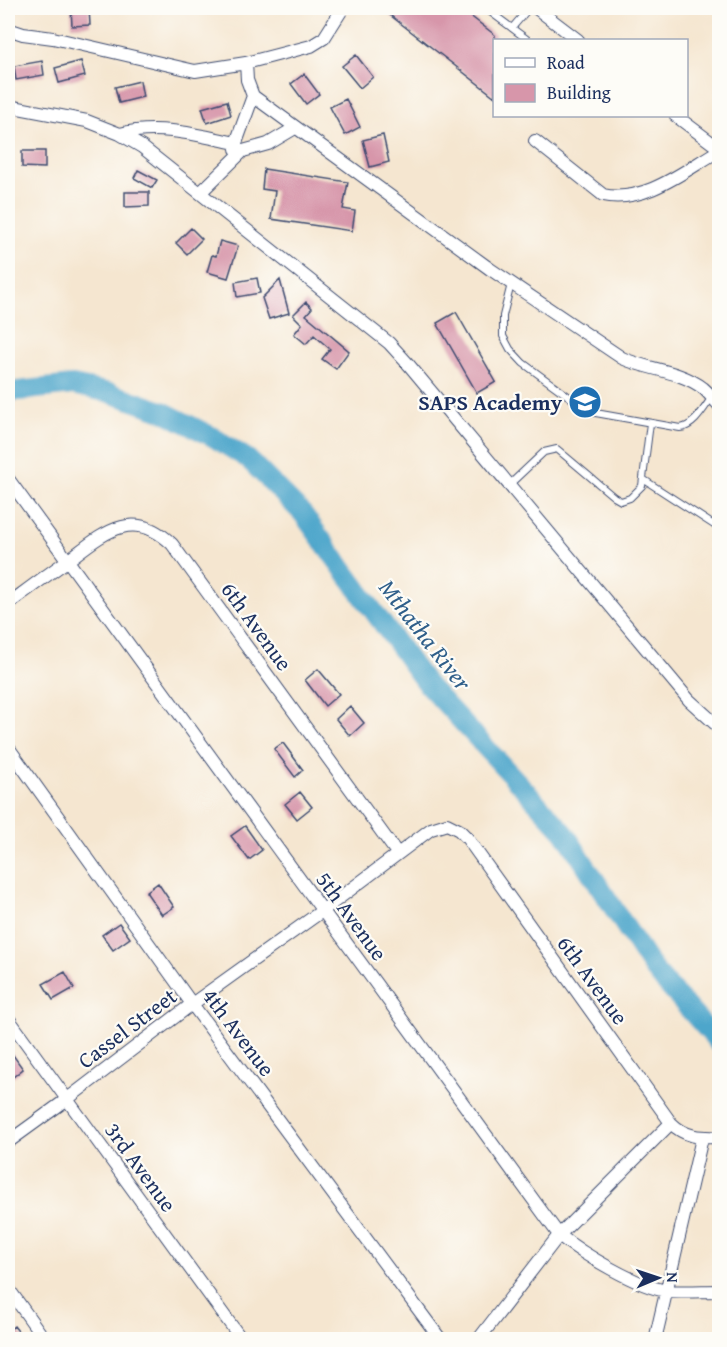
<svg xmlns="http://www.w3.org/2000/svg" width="727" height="1347" font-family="'Gentium Book Plus',serif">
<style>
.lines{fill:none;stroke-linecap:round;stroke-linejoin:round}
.river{stroke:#4ea6cb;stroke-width:20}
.building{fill:#d796aa}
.service-casing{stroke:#3c4a6f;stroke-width:8}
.minor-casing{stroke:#3c4a6f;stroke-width:14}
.service{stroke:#fff;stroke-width:6}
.minor{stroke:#fff;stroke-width:12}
.labels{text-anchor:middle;stroke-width:4.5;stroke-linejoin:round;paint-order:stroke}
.poi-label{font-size:22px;font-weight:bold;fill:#1b2f5e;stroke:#fdfcf7;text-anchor:end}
.street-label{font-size:22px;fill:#1b2f5e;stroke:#fdfcf7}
.water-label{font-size:24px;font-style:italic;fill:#2f5f8a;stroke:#fdfcf7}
</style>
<rect width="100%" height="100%" fill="#fdfcf7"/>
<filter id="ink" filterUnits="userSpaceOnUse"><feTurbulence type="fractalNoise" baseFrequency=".0167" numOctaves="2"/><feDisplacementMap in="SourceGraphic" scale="12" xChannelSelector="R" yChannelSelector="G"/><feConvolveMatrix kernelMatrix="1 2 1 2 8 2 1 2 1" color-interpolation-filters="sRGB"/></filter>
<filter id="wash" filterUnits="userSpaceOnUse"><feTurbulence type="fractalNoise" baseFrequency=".008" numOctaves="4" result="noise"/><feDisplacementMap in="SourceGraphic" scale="24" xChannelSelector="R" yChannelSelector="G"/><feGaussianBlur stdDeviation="1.35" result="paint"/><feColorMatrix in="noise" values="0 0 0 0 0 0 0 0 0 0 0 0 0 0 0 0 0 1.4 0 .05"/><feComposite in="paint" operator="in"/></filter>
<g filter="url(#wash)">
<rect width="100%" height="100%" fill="#f5e6d0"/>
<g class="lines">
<path class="river" d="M8 392 73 385 110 393 162 411 213 437 248 459 303 514 425 682 564 832 653 969 720 1044"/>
</g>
<g id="blocks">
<path class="building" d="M71 8H89L90 25 72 26Z
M390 8H460L495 35V97L386 12Z
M356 55 373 77 360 88 342 66Z
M42 61 44 75 16 80 14 66Z
M81 61 85 76 59 83 55 68Z
M304 74 319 94 306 104 291 84Z
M140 81 143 97 119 103 115 87Z
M346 99 360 127 345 135 330 107Z
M227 101 231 115 207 123 202 108Z
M383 135 389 162 370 167 363 140Z
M22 151H45V168L22 167Z
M264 169 348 182 343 209 355 211 352 231 271 219 275 191 262 189Z
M138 170 157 180 152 188 134 178Z
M125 192H149V206L125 207Z
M191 228 202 239 187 254 176 243Z
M220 241 238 246 228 278 207 272 212 255 216 256Z
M257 278 260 293 237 297 235 282Z
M280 280 289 313 269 319 262 298Z
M306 302 312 308 306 315 349 351 336 369 322 359 330 349 314 335 306 344 294 334 302 324 293 315Z
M456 312 496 382 477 393 437 323Z
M318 669 339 694 325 706 305 680Z
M350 706 364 723 350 736 336 719Z
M283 743 303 770 295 777 274 749Z
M300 792 312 807 297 819 285 804Z
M245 826 262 850 249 860 231 836Z
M158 883 174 907 162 915 146 892Z
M119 923 130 938 113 950 102 935Z
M65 972 74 988 53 1000 43 984Z
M8 1048 23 1069 8 1081Z
M14 1326 25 1340H8V1331Z"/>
</g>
</g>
<g filter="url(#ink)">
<use href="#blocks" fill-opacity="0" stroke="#3c4a6f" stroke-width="1.5"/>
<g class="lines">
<g class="service-casing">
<path id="service" d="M485 8 528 40
M512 28 529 8
M511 284 503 316V336L510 349 523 363 590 412 680 428C694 427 704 408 712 397
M643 479 720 529
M509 485 544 452 557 449 614 497 621 501 630 498 642 486 650 423"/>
</g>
<g class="minor-casing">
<path id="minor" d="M536 8 578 40
M8 29 23 34 53 38 195 71 246 63 311 46 324 38 343 8
M246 63 247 80 253 96 490 269 622 358C648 370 679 370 703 388 709 393 714 400 720 406
M8 106 87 121 120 134 142 147 389 343 409 365 689 700 720 728
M676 116 720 149
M120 134C159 124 198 135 236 143
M535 141 603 195C645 204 685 170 720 150
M236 149V143L253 96
M201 192 243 151 268 144 295 128
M9 480 559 1235C581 1253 639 1288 668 1291 685 1292 702 1291 720 1291
M8 604C27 590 47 575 67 561 103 534 132 506 172 544L397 853
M8 747 192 1004 441 1340
M8 1018 242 1340
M8 1142 66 1100 192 1004 322 911 431 829 447 824 459 830 467 838 671 1123C685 1137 700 1138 720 1137
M8 1288 45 1340
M478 1340 559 1235 671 1123
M655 1340 702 1138"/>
</g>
<use href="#service" class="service"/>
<use href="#minor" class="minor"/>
</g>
</g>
<defs>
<g id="university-disc" transform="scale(1.725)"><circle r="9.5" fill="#1f6fb2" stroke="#fdfcf7"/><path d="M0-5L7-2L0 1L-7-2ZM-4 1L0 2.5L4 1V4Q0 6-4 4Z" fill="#fff"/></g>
</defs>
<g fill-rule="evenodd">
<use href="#university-disc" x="585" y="402"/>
</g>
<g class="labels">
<g class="poi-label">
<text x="562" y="410">SAPS Academy</text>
</g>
<g class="street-label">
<text transform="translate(257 626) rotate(54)" y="8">6th Avenue</text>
<text transform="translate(352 916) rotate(54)" y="8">5th Avenue</text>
<text transform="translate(593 980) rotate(54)" y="8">6th Avenue</text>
<text transform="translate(127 1028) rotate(-37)" y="8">Cassel Street</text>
<text transform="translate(239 1032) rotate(53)" y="8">4th Avenue</text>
<text transform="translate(141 1167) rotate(54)" y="8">3rd Avenue</text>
</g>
<g class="water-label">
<text transform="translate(425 635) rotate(52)" y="8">Mthatha River</text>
</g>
</g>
<rect width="727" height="1347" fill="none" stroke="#fdfcf7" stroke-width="30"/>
<rect x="493" y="39" width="195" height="78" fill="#fdfcf7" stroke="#a3aaba" stroke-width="1.5"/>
<rect x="505" y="58" width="30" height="9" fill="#ffffff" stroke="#a3aaba" stroke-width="1.5"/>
<text x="547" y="69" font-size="18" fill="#1b2f5e">Road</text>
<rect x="505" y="84" width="30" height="18" fill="#d796aa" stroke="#a3aaba" stroke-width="1.5"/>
<text x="547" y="99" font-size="18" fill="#1b2f5e">Building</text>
<g transform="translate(658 1278) rotate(88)" stroke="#fdfcf7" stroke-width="4.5" paint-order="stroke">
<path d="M0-4.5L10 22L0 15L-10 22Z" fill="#1b2f5e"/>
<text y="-9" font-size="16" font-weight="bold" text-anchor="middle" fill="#1b2f5e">N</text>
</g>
</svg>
